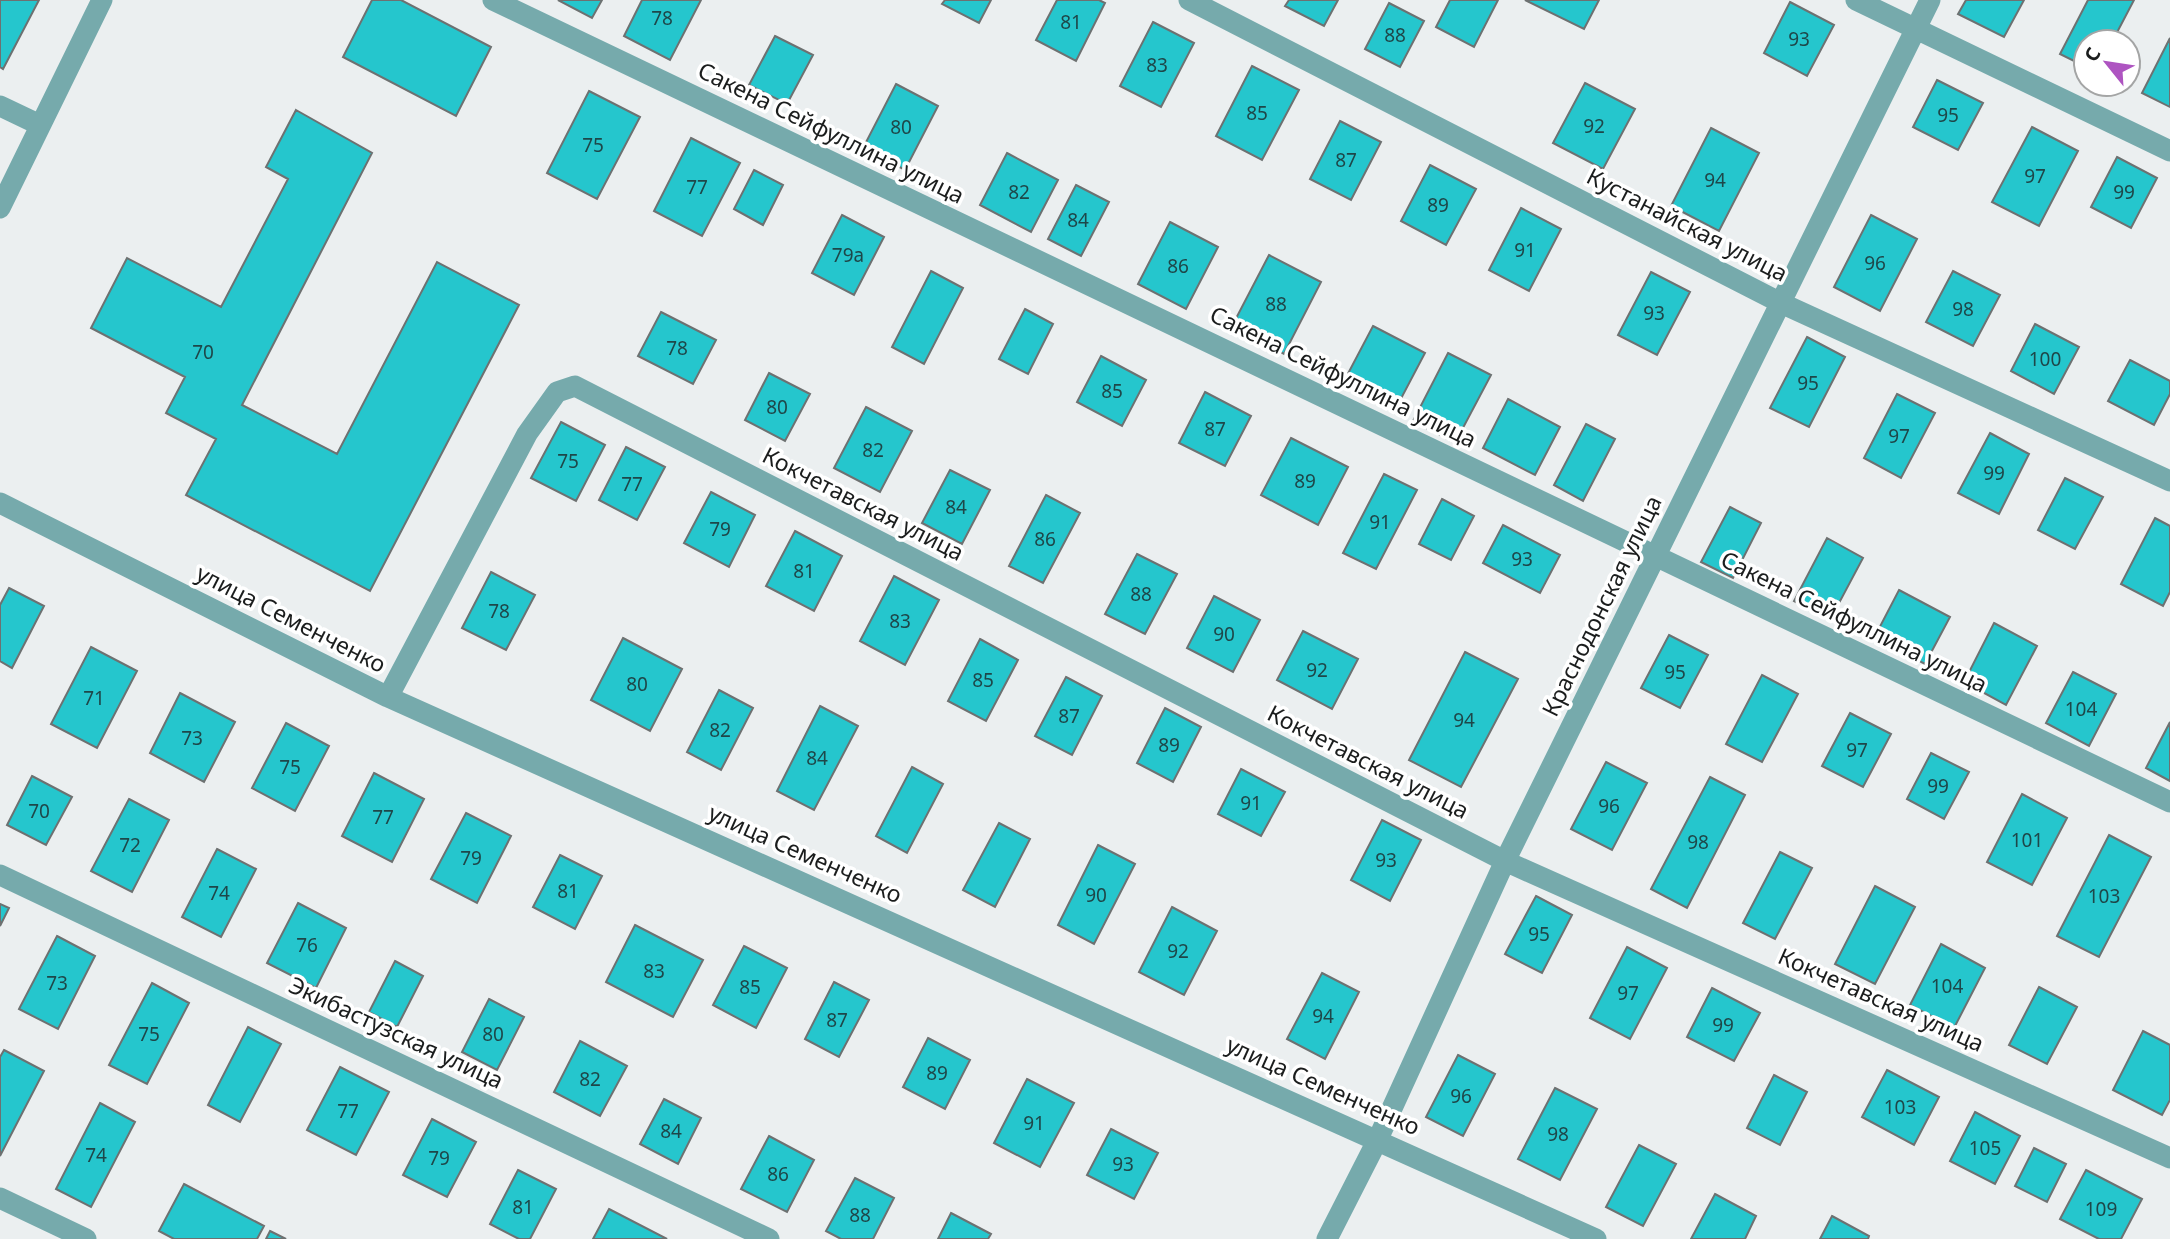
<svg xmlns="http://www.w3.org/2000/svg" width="2170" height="1239" font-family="'Noto Sans',sans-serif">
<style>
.building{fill:#25c6cd;stroke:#6d7171;stroke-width:2}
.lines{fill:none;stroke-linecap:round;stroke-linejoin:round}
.minor{stroke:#76aaac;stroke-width:21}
.labels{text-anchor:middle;stroke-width:7;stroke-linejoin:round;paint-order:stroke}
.number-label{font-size:19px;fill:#1e4749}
.street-label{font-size:23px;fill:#1b1d1d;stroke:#fff}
</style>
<rect width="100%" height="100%" fill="#ebeff0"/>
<path class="building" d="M0 0H39L3 69 0 67Z
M372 0H401L491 47 456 116 343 57Z
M558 0H602L592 18Z
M642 0H701L670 60 624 36Z
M945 0H991L979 23 942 4Z
M1057 0H1099L1105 3 1076 61 1036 40Z
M1289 0H1338L1324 26 1285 6Z
M1450 0H1498L1474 47 1436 27Z
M1525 0H1599L1584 29Z
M1966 0H2024L2004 37 1958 14Z
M2088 0H2134L2112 42H2086V67L2060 54Z
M1790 2 1834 25 1807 76 1764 53Z
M1389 3 1424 21 1400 67 1365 49Z
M1153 22 1194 43 1161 107 1120 86Z
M775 36 813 55 787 104 749 85Z
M2170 38V107L2142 93Z
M1252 66 1299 90 1262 160 1216 136Z
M1937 80 1983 103 1958 150 1913 127Z
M1585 83 1635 109 1603 169 1553 143Z
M896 84 938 106 905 170 863 148Z
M589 91 640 117 597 199 547 173Z
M296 110 372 153 242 405 337 454 437 262 519 305 370 591 186 495 216 439 166 413 185 377 91 328 127 258 221 307 288 179 266 167Z
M1340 121 1381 142 1351 200 1310 179Z
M2032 127 2078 151 2039 226 1992 202Z
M1711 128 1759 153 1719 231 1671 206Z
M691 138 740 163 702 236 654 211Z
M1007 153 1058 180 1031 232 980 205Z
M2117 157 2157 178 2131 228 2091 207Z
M1430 165 1476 189 1446 245 1401 221Z
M754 170 783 185 763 225 734 209Z
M1076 185 1109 202 1081 256 1048 239Z
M1521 208 1561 229 1529 291 1489 270Z
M842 215 884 237 854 295 812 273Z
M1871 215 1917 239 1880 311 1834 287Z
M1170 222 1218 247 1186 309 1138 284Z
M1269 255 1321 282 1284 354 1232 326Z
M931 271 963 288 924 364 892 347Z
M1953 271 2000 295 1973 346 1926 322Z
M1651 272 1690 292 1657 355 1618 335Z
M1025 309 1053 324 1028 374 999 359Z
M661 312 716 340 693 384 638 356Z
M2035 324 2079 347 2054 394 2011 371Z
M1373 326 1425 353 1395 410 1343 383Z
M1807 337 1845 357 1809 427 1770 408Z
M1448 353 1491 375 1455 443 1413 421Z
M1101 356 1146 380 1122 426 1077 402Z
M2130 360 2170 381V394L2154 425 2108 401Z
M769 373 810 394 785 441 745 420Z
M1205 392 1251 416 1225 466 1179 443Z
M1897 394 1935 413 1901 478 1864 458Z
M1508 399 1560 427 1535 475 1483 448Z
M866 407 912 431 880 492 834 468Z
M561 422 605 445 576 501 531 478Z
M1586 424 1615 439 1583 501 1554 485Z
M1990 433 2029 454 1999 514 1958 493Z
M1291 438 1348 467 1318 525 1261 495Z
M626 447 665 467 637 520 599 500Z
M950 470 990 490 962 544 922 523Z
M1384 474 1417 490 1376 569 1343 553Z
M2065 478 2103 497 2075 549 2038 530Z
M711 492 755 515 729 567 684 543Z
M1046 495 1080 513 1043 583 1009 566Z
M1442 499 1474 516 1451 560 1419 544Z
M1730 507 1761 523 1733 578 1701 562Z
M2155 518 2170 526V592L2163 606 2121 584Z
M1503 525 1560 555 1540 593 1483 563Z
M795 531 842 556 814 611 766 586Z
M1827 538 1863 558 1830 620 1794 601Z
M1137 554 1177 574 1145 634 1105 614Z
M491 572 535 595 506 650 462 628Z
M894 576 939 600 905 665 860 641Z
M9 588 44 606 12 668 0 661V605Z
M1899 590 1950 617 1925 664 1874 638Z
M1214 596 1260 620 1233 672 1187 648Z
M1994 623 2037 646 2006 705 1964 682Z
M1303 631 1358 659 1332 709 1277 680Z
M1669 635 1708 655 1680 708 1641 688Z
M623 638 682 669 650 731 591 700Z
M980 639 1018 660 986 721 948 701Z
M91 647 137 671 97 748 51 724Z
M1465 652 1518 679 1461 787 1409 760Z
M2073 672 2116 694 2089 746 2046 723Z
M1762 675 1798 694 1762 762 1726 744Z
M1066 677 1102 696 1072 755 1035 736Z
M719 690 753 708 721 770 687 752Z
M180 693 235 722 204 782 150 753Z
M820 706 858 726 814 810 777 791Z
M1165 708 1201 727 1173 782 1137 763Z
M1850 713 1891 734 1863 787 1822 766Z
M2170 722V781L2146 768Z
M286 723 329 746 295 811 252 788Z
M1931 753 1969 772 1944 819 1907 799Z
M1606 762 1647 783 1612 850 1571 829Z
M912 767 943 784 907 853 876 836Z
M1241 769 1285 792 1261 836 1218 814Z
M374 773 424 799 392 862 342 836Z
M32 776 72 797 46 845 7 825Z
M1710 777 1745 795 1687 908 1651 889Z
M2022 794 2067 818 2032 885 1987 862Z
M129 799 169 820 132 892 91 871Z
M466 813 511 836 477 903 431 879Z
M1382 820 1421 840 1390 901 1351 880Z
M999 823 1030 839 995 907 963 890Z
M2109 835 2151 857 2099 957 2057 936Z
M1098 845 1135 864 1094 944 1058 925Z
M217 849 256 869 221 937 182 917Z
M1780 852 1812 868 1775 939 1743 923Z
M560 855 602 876 575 929 533 907Z
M1875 886 1915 907 1875 984 1835 964Z
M1536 896 1572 915 1542 973 1505 954Z
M298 903 346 928 316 988 267 963Z
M0 904 9 908 0 926Z
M1172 907 1217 931 1184 995 1139 972Z
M635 925 703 960 673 1017 606 982Z
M57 936 95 956 58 1029 19 1009Z
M1941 944 1985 968 1954 1028 1910 1005Z
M744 946 787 968 756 1028 713 1005Z
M1627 947 1667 968 1630 1039 1590 1018Z
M395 961 423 976 397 1027 369 1012Z
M1322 973 1359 992 1325 1059 1287 1039Z
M834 982 869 1000 839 1057 805 1039Z
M152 983 189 1003 147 1084 109 1065Z
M2039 987 2077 1007 2047 1064 2009 1045Z
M1712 988 1760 1013 1734 1061 1687 1037Z
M489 999 524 1017 497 1070 462 1052Z
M248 1027 281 1044 240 1122 208 1105Z
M2143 1031 2170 1045V1100L2162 1115 2113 1090Z
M928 1038 970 1060 945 1109 903 1087Z
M580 1041 627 1066 600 1116 554 1092Z
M4 1050 44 1071 0 1156V1057Z
M1458 1055 1495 1074 1463 1136 1426 1117Z
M340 1067 389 1092 356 1155 307 1130Z
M1887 1070 1939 1097 1914 1145 1862 1117Z
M1774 1075 1807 1092 1780 1145 1747 1128Z
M1027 1079 1074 1103 1040 1167 994 1143Z
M1555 1088 1597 1109 1560 1180 1518 1159Z
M664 1099 701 1118 678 1164 640 1144Z
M100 1103 135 1122 91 1207 56 1189Z
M1975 1112 2020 1136 1995 1184 1950 1161Z
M432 1119 476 1142 447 1197 403 1175Z
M1111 1129 1158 1153 1134 1199 1087 1175Z
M769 1136 814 1160 787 1212 741 1189Z
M1639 1145 1676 1164 1643 1226 1606 1207Z
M2034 1148 2066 1164 2047 1202 2015 1186Z
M518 1170 556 1189 530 1239H519L490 1224Z
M2086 1170 2142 1199 2121 1239H2099L2060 1219Z
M855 1178 894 1198 873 1239H841L826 1231Z
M184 1184 264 1226 257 1239H174L159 1231Z
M1715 1194 1756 1216 1745 1239H1691Z
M609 1209 667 1239H593Z
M951 1213 991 1234 988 1239H938Z
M1832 1216 1869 1236 1868 1239H1820Z
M270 1231 286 1239H266Z"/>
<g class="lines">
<path class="minor" d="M493 0 2170 802
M1189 0 1781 303 2170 481
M1856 0 2170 151
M0 106 40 125
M0 208 102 0
M0 503 388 697 1596 1239
M388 697 527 434 557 392 575 386 1505 861 2170 1158
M0 875 769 1239
M0 1198 86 1239
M1327 1239 1378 1139 1505 861 1930 0"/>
</g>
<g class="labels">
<g class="number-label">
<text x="662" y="25">78</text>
<text x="1071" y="29">81</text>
<text x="1395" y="42">88</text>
<text x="1799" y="46">93</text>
<text x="1157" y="72">83</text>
<text x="1257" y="120">85</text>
<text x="1948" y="122">95</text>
<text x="1594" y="133">92</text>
<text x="901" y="134">80</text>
<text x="593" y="152">75</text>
<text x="1346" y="167">87</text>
<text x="2035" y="183">97</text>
<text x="1715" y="187">94</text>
<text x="697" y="194">77</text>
<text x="1019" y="199">82</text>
<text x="2124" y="199">99</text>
<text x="1438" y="212">89</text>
<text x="1078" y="227">84</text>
<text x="1525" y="257">91</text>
<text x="848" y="262">79а</text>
<text x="1875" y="270">96</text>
<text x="1178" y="273">86</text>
<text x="1276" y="311">88</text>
<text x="1963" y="316">98</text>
<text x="1654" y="320">93</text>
<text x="677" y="355">78</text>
<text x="203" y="359">70</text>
<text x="2045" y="366">100</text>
<text x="1808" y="390">95</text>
<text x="1112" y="398">85</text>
<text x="777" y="414">80</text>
<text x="1215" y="436">87</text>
<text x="1899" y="443">97</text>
<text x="873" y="457">82</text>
<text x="568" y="468">75</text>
<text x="1994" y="480">99</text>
<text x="1305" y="488">89</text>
<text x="632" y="491">77</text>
<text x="956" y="514">84</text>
<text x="1380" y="529">91</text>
<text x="720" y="536">79</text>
<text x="1045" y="546">86</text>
<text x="1522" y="566">93</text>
<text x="804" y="578">81</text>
<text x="1141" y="601">88</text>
<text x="499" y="618">78</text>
<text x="900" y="628">83</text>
<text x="1224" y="641">90</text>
<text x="1317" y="677">92</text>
<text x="1675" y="679">95</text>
<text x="983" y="687">85</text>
<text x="637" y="691">80</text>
<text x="94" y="705">71</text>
<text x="2081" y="716">104</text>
<text x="1069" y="723">87</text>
<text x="1464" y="727">94</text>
<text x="720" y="737">82</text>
<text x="192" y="745">73</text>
<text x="1169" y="752">89</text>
<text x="1857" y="757">97</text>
<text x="817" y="765">84</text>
<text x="290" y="774">75</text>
<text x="1938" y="793">99</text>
<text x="1251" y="810">91</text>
<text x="1609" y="813">96</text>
<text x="39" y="818">70</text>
<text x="383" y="824">77</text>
<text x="2027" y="847">101</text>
<text x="1698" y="849">98</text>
<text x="130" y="852">72</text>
<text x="471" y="865">79</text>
<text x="1386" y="867">93</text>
<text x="568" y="898">81</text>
<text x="219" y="900">74</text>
<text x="1096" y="902">90</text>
<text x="2104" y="903">103</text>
<text x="1539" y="941">95</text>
<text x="307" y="952">76</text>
<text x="1178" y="958">92</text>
<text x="654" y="978">83</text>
<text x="57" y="990">73</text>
<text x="1947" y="993">104</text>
<text x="750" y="994">85</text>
<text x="1628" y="1000">97</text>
<text x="1323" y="1023">94</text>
<text x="837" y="1027">87</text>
<text x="1723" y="1032">99</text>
<text x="149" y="1041">75</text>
<text x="493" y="1041">80</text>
<text x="937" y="1080">89</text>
<text x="590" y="1086">82</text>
<text x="1461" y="1103">96</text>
<text x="1900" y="1114">103</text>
<text x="348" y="1118">77</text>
<text x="1034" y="1130">91</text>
<text x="671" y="1138">84</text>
<text x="1558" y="1141">98</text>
<text x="1985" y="1155">105</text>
<text x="96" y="1162">74</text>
<text x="439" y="1165">79</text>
<text x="1123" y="1171">93</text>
<text x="778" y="1181">86</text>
<text x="523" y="1214">81</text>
<text x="2101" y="1216">109</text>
<text x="860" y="1222">88</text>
</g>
<g class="street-label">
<text transform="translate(831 133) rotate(26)" y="8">Сакена Сейфуллина улица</text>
<text transform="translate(1687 225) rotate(27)" y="8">Кустанайская улица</text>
<text transform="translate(1343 377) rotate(26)" y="8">Сакена Сейфуллина улица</text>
<text transform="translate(863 504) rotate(27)" y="8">Кокчетавская улица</text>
<text transform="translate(1602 606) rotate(-64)" y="8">Краснодонская улица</text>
<text transform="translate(291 619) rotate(27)" y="8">улица Семенченко</text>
<text transform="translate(1854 622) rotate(26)" y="8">Сакена Сейфуллина улица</text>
<text transform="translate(1368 762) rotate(27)" y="8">Кокчетавская улица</text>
<text transform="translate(805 854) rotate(24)" y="8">улица Семенченко</text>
<text transform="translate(1881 1000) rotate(24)" y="8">Кокчетавская улица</text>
<text transform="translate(396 1033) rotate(25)" y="8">Экибастузская улица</text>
<text transform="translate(1323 1086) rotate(24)" y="8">улица Семенченко</text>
</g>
</g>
<g transform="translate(2107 63) rotate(300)"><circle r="33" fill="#ffffff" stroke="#a4a5a5" stroke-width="2"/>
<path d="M0-5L12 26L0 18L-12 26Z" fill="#ae54c1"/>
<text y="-10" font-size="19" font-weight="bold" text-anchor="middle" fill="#1b1d1d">С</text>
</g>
</svg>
